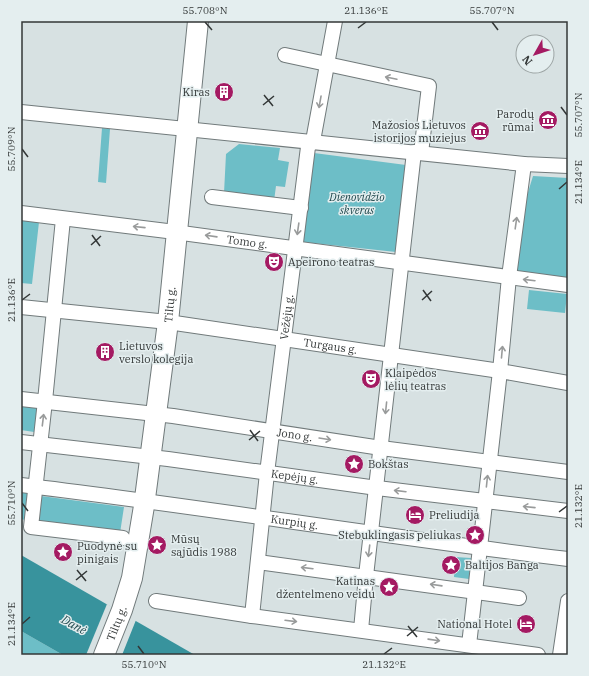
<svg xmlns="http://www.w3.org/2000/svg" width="589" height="676" font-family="'IBM Plex Serif',serif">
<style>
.green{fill:#6dbec7}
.water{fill:#38939d}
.pier{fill:#d7e1e2}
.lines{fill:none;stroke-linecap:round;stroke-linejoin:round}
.street-casing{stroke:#717a7b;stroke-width:16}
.secondary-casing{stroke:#717a7b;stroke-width:22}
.street{stroke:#fff;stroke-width:14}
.secondary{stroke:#fff;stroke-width:20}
.oneway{stroke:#999b9b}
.ticks{fill:none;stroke:#333737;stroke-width:1.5}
.labels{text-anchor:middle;stroke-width:3;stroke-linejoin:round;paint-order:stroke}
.poi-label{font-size:11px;fill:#333737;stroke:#e4eeef;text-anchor:start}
.park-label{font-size:11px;font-style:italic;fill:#1c454a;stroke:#e4eeef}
.street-label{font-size:11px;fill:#333737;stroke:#e4eeef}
.water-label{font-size:12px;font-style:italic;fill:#224b50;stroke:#e4eeef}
.neatline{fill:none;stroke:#333737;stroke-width:1.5}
.ticks-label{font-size:10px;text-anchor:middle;fill:#333737}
</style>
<rect width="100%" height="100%" fill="#d7e1e2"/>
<path class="green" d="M102 128 110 129 106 183 98 182Z
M239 144 280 148 278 160 289 162 285 187 276 186 274 201 224 193 226 154Z
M314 153 406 165 396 252 303 242Z
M533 176 568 178V279L516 271 525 202Z
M21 220 39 222 32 284 21 283Z
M529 290 567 294 565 313 527 309Z
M21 403 38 405 34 432 21 430Z
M21 492H28L25 520 21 519Z
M41 496 124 507 120 533 38 521Z
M455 557 471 558 469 579 454 577Z
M21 631 63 655H21Z"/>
<path class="water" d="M21 555 195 655H63L21 631Z"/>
<path class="pier" d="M107 604 136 620 122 655H86Z"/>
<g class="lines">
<g class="street-casing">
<g id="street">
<path d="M285 55 429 86 421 153"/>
<path d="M21 112 524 164 568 166"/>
<path d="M212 197 301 208"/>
<path id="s1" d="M21 213 167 231 568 285"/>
<path d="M63 219 45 401 31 527 123 538"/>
<path id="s2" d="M21 307 168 322 500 371 568 383"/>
<path id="s3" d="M21 399 173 416 381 448 568 472"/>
<path id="s4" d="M21 442 168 459 377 488 568 511"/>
<path id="s5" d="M21 485C204 507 385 537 568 559"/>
<path d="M258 562 519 598"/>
<path d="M156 601 252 616 538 655"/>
<path id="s6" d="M252 616 267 473 308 147 313 141 335 21"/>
<path d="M361 630 366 576 414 152"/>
<path d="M469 645 500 371 509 277 524 164"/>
<path d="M560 655 568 601"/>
</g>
</g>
<g class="secondary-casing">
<g id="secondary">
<path id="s7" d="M104 655 122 610 132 578 144 506 168 322 198 21"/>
</g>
</g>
<use href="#street" class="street"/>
<use href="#secondary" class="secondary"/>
</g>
<defs><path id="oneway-shaft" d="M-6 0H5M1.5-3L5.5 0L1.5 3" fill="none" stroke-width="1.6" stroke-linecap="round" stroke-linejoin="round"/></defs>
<g class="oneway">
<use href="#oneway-shaft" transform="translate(391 78) rotate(-168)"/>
<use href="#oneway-shaft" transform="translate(320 102) rotate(100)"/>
<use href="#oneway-shaft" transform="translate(516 223) rotate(-82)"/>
<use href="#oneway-shaft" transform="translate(139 227) rotate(-174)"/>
<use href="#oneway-shaft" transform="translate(298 229) rotate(98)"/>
<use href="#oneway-shaft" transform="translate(211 236) rotate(-172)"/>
<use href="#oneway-shaft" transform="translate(529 280) rotate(-173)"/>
<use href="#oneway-shaft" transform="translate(502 352) rotate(-85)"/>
<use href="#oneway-shaft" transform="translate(386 408) rotate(96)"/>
<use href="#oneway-shaft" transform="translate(43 420) rotate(-83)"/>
<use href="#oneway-shaft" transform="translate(325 439) rotate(9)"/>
<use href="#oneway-shaft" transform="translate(487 481) rotate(-84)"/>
<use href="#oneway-shaft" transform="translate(400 491) rotate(-173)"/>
<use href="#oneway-shaft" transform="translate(529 507) rotate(-174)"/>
<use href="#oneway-shaft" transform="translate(369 551) rotate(97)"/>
<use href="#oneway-shaft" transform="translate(307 568) rotate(-173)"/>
<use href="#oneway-shaft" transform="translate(436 585) rotate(-172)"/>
<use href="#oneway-shaft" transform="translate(291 621) rotate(7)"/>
<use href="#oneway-shaft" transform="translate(434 640) rotate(8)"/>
</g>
<path class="ticks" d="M205 22 212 30M492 22 498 30M358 28 366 22M264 95 273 106M263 105 274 96M561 107 567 115M22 149 28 157M559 189 567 182M92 235 100 246M91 245 101 236M423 290 431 301M22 300 30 294M422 300 432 291M250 430 258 441M249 440 260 431M22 503 28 511M559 512 567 506M77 570 86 581M76 580 87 571M22 624 30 617M408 626 417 637M407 636 418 627M138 646 144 654M384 654 392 648"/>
<defs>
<g id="building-disc" transform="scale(1)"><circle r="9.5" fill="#a41a62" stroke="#e4eeef"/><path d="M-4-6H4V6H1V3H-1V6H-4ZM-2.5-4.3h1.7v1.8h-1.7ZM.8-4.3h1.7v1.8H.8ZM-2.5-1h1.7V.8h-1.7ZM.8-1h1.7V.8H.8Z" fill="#fff"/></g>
<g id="museum-disc" transform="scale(1)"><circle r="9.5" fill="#a41a62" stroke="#e4eeef"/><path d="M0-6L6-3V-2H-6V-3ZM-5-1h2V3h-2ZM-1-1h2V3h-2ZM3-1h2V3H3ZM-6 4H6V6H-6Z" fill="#fff"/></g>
<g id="theatre-disc" transform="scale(1)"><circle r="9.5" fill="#a41a62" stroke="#e4eeef"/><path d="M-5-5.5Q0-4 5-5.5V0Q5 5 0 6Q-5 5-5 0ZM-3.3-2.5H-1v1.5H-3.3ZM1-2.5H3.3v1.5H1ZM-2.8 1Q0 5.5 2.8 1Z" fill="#fff"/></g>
<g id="sight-disc" transform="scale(1)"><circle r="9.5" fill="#a41a62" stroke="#e4eeef"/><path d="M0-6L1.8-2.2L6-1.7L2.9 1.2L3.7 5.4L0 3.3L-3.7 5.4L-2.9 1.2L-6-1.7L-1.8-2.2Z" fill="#fff"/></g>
<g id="hotel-disc" transform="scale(1)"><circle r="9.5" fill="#a41a62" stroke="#e4eeef"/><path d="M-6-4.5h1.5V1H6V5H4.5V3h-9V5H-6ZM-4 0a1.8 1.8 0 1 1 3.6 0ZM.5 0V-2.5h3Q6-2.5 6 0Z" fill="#fff"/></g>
</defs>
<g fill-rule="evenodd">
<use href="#building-disc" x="224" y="92"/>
<use href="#museum-disc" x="548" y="120"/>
<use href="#museum-disc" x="480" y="131"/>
<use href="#theatre-disc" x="274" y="262"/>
<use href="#building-disc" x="105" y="352"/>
<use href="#theatre-disc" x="371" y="379"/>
<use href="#sight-disc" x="354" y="464"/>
<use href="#hotel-disc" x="415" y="515"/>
<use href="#sight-disc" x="475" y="535"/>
<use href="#sight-disc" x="157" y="545"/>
<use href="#sight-disc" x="63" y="552"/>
<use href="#sight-disc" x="451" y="565"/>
<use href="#sight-disc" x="389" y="587"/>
<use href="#hotel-disc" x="526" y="624"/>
</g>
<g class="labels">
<g class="poi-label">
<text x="210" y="96" text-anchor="end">Kiras</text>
<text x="534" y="118" text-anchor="end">Parodų<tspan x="534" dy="13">rūmai</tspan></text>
<text x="466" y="129" text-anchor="end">Mažosios Lietuvos<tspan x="466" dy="13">istorijos muziejus</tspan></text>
<text x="288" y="266">Apeirono teatras</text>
<text x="119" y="350">Lietuvos<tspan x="119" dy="13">verslo kolegija</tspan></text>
<text x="385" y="377">Klaipėdos<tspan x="385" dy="13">lėlių teatras</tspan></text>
<text x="368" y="468">Bokštas</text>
<text x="429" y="519">Preliudija</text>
<text x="461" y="539" text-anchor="end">Stebuklingasis peliukas</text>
<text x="171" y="543">Mūsų<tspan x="171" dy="13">sąjūdis 1988</tspan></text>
<text x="77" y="550">Puodynė su<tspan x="77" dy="13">pinigais</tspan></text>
<text x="465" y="569">Baltijos Banga</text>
<text x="375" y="585" text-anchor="end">Katinas<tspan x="375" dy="13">džentelmeno veidu</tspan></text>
<text x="512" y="628" text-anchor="end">National Hotel</text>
</g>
<g class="park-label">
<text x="357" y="201">Dienovidžio<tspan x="357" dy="13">skveras</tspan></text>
</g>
<g class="street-label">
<text dy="4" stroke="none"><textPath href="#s1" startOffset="228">Tomo g.</textPath></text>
<text dy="4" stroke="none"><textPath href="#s7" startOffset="358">Tiltų g.</textPath></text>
<text dy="4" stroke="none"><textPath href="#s6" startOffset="301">Vežėjų g.</textPath></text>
<text dy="4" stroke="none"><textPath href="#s2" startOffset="312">Turgaus g.</textPath></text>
<text dy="4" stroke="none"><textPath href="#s3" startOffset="276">Jono g.</textPath></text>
<text dy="4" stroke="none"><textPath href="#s4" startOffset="276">Kepėjų g.</textPath></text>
<text dy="4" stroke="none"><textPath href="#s5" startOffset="276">Kurpių g.</textPath></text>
<text dy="4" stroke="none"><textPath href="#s7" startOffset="34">Tiltų g.</textPath></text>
</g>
<g class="water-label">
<text transform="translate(74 625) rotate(29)" y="4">Danė</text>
</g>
</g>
<rect width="589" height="676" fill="none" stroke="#e4eeef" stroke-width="44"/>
<g transform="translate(535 54) rotate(231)"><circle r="19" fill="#e4eeef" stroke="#9da5a5"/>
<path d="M0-3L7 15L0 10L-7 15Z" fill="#a41a62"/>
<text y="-6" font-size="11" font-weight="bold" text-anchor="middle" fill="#333737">N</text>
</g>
<rect x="22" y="22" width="545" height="632" class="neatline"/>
<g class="ticks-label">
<text x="205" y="14">55.708°N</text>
<text x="366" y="14">21.136°E</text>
<text x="492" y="14">55.707°N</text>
<text transform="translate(578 115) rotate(-90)" y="4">55.707°N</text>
<text transform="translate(11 149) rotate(-90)" y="4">55.709°N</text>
<text transform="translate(578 182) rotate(-90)" y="4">21.134°E</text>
<text transform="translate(11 300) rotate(-90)" y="4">21.136°E</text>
<text transform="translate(11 503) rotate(-90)" y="4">55.710°N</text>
<text transform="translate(578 506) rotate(-90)" y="4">21.132°E</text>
<text transform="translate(11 624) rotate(-90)" y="4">21.134°E</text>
<text x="144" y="668">55.710°N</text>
<text x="384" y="668">21.132°E</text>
</g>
</svg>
